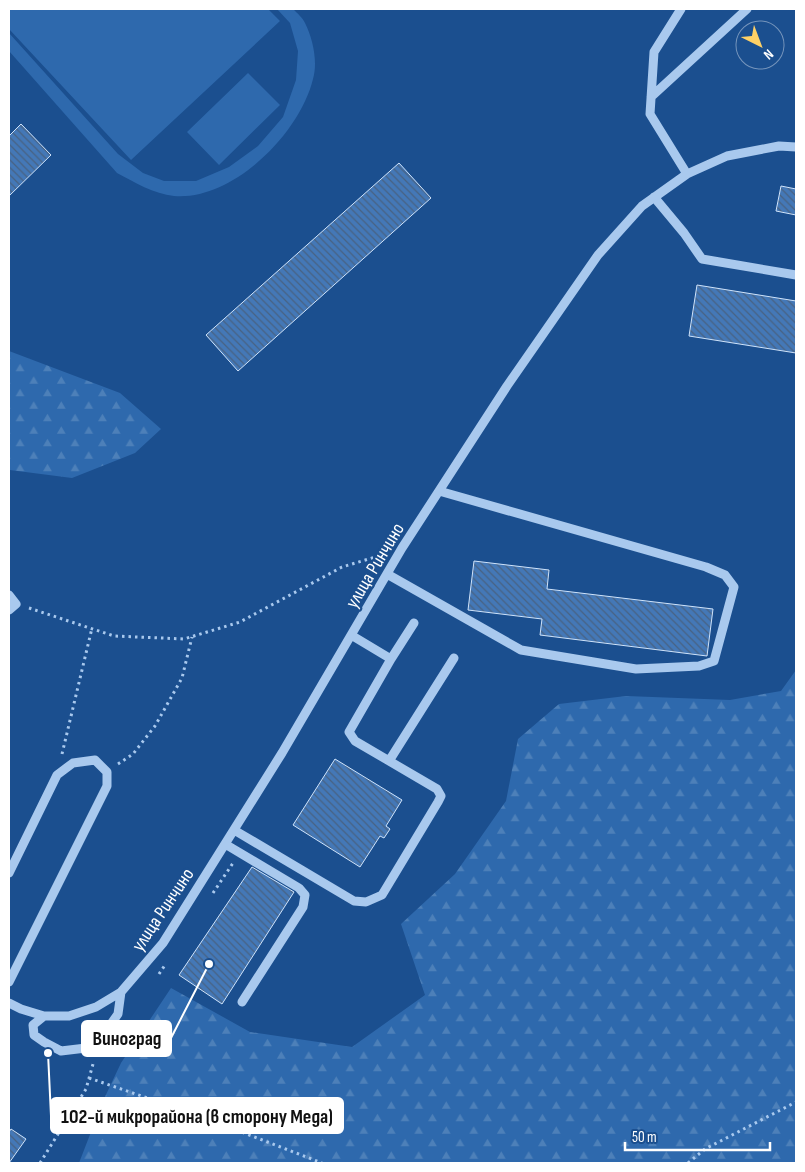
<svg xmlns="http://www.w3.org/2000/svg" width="805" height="1172" font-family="'Sofia Sans Condensed',sans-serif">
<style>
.forest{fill:url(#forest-firs)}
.green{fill:#2e69ad}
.building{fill:url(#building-back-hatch);stroke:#cfe3fa}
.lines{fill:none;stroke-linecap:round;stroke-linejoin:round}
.path{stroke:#a9c9ee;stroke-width:3;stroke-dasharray:2.5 4;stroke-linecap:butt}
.minor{stroke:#a9c9ee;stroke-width:9}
.labels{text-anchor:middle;stroke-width:4.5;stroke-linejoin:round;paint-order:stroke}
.street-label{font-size:19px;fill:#fff;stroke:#1b4f8f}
.leader{fill:none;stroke:#fff;stroke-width:2}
.callout-dot{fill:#fff;stroke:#1b4f8f;stroke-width:2}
.callout{fill:#fff;stroke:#fff;stroke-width:2}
.callout-label{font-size:20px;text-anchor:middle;font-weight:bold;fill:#111}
</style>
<defs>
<pattern id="forest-firs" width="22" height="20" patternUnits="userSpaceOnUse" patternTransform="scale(1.25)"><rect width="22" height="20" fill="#2e69ad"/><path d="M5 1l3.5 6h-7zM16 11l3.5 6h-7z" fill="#4d80b9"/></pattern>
<pattern id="building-back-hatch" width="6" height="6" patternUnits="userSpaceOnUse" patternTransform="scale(1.25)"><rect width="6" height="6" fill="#4478b7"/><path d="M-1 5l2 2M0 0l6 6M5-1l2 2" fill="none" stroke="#486282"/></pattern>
</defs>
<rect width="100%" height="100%" fill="#1b4f8f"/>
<path class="forest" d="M9 351 120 393 161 429 135 453 72 478 10 470Z
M796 670V1163H79L103 1101 121 1063 171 988 250 1032 352 1047 425 995 401 924 455 874 506 801 518 739 559 704 626 696 730 700 781 691Z"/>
<path class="green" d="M9 9H268L280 21 131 160 9 29Z
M277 9H293C297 13 303 18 305 23 313 39 318 62 313 79 300 133 233 201 174 196 154 194 134 182 117 173L9 51V33L118 154 143 173 164 181H196L229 167 258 146 283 117 296 80 298 51 290 23Z
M248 73 280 105 219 165 187 132Z"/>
<path class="building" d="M21 124 51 155 9 196V136Z
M399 163 431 198 238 371 206 335Z
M781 186 796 189V215L776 211Z
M697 285 796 301V353L689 336Z
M474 561 549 570 547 589 713 609 707 656 540 635 542 619 468 610Z
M335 759 402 800 386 826 390 829 384 838 380 836 360 867 293 825Z
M252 867 294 892 222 1004 179 975Z
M11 1129 26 1139 9 1163V1132Z"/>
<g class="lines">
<path class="path" d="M29 608 114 636 184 639 240 622 342 567 382 555
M62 754 92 628
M118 764 133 754 155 726 182 678 192 637
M213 893 233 863
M159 974 165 965
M89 1078 200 1116 322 1163
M40 1163 86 1089 93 1064
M688 1163 705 1149 796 1102"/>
<path class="minor" d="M681 9 654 52 650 114 687 174
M651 97 747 9
M654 197 684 233 702 259 796 275
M387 574 521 650 636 669 699 666 714 661 734 587 725 575 706 567 439 491
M9 595 16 604 9 610
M391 659 414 623
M389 761 454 658
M234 830 354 901 366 902 382 895 438 802 441 796 437 789 355 741 349 732 391 659 351 635
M225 844 299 888 305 895 303 907 242 1002
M9 873 57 775 73 763 95 760 107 772V786L9 982
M9 1003 21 1009 44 1016H69L96 1007 121 992 163 943 282 753 402 548 507 386 598 255 642 206 687 174 727 156 779 146 796 147
M44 1016 33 1025 34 1035 44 1042 61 1051 86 1048 106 1031 118 1014 121 992"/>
</g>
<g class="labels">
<g class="street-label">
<text transform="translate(374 565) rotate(-59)" y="7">улица Ринчино</text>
<text transform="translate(162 909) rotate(-56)" y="7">улица Ринчино</text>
</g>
</g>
<path class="leader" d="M209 964L171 1038M48 1053L51 1116"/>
<g class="callout-dot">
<circle cx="209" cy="964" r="5"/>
<circle cx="48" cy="1053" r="5"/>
</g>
<g class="callout">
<rect x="82" y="1021" width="89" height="35" rx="5"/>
<rect x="51" y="1098" width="292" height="35" rx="5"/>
</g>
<g class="callout-label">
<text x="127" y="1045">Виноград</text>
<text x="197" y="1123">102-й микрорайона (в сторону Меда)</text>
</g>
<rect width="805" height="1172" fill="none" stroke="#ffffff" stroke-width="20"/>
<g transform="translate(760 45) rotate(138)"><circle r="24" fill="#1b4f8f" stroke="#7695bc"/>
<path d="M0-4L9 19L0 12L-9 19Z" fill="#ffd166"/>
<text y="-8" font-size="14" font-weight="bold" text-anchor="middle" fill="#ffffff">N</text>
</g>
<path d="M625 1142v8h145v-8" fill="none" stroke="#ffffff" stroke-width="2.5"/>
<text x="632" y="1142" font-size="15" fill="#ffffff" stroke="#1b4f8f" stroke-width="4" paint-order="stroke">50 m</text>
</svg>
